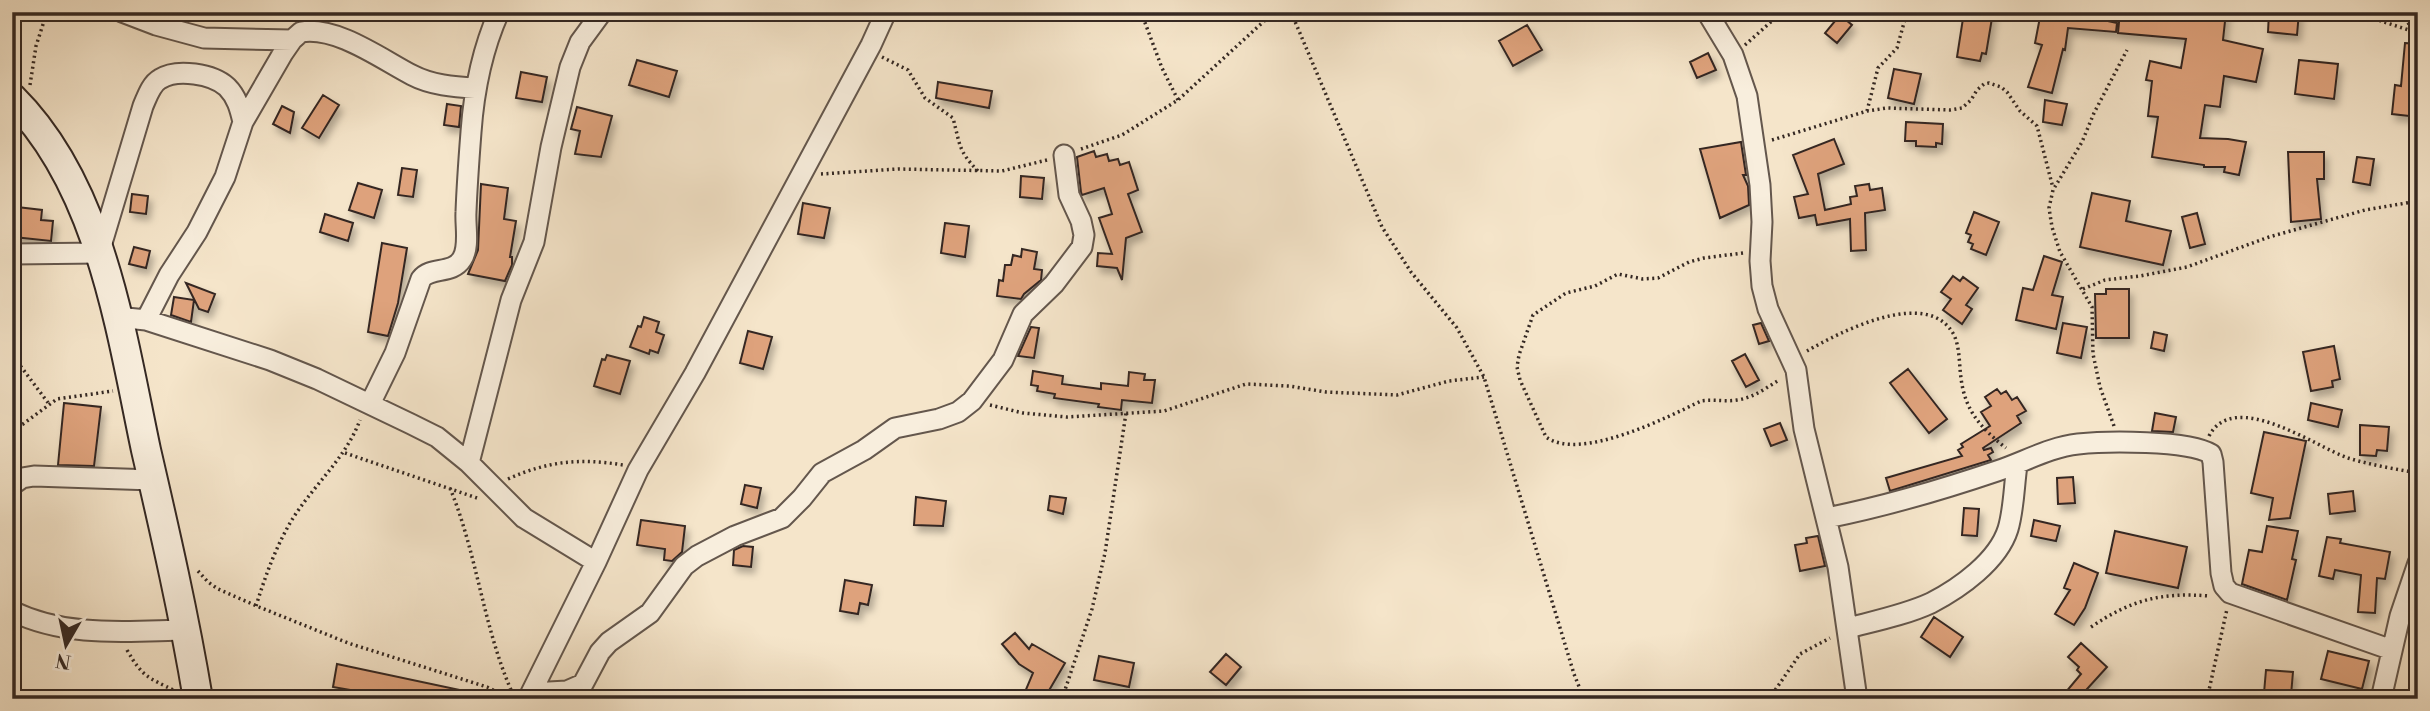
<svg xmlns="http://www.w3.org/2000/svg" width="2430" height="711" font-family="'Libre Bodoni',serif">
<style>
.building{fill:#dea27b;stroke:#342823;stroke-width:2;filter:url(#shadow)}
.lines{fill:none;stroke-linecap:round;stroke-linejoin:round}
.street-casing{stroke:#64574d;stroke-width:23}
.secondary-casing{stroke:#342823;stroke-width:32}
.path{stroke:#342823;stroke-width:3.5;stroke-dasharray:2 3.5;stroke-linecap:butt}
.street{stroke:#f8eedd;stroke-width:19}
.secondary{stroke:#f8eedd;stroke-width:28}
</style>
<defs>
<filter id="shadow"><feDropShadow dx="3.5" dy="6" stdDeviation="3.5" flood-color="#0004"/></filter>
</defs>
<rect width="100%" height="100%" fill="#f5e5ca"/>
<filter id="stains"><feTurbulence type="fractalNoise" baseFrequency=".00286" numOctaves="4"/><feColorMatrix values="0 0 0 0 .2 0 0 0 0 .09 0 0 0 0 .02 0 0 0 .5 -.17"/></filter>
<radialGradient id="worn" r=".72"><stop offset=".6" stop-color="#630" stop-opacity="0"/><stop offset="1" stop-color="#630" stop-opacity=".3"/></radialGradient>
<path class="building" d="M1964 12H1993L1986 54 1982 53 1980 61 1957 57Z
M2041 12H2066L2117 23 2116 32 2068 28 2065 50 2063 49 2052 93 2028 87 2042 45 2035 43Z
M2120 12H2160V15L2190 17V12H2226L2223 40 2263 49 2256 82 2224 76 2220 107 2205 105 2200 138 2228 139 2246 142 2239 175 2224 172 2225 167H2204V165L2152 157 2158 117 2148 116 2152 81 2146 80 2150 61 2181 68 2186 39 2118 33Z
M2269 12H2299L2297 35 2268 32Z
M1840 15 1852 25 1837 43 1825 33Z
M1527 25 1542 50 1513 66 1499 41Z
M2405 43 2418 44V117L2392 114 2395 85 2401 86Z
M1708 53 1716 70 1697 78 1690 62Z
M637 60 677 71 669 97 629 85Z
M2299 60 2338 64 2334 99 2295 94Z
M1894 69 1921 74 1914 104 1888 98Z
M521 72 547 77 542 102 516 98Z
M938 82 992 91 989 108 936 98Z
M323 95 339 105 319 138 302 128Z
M2045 100 2067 104 2062 125 2043 122Z
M447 104 461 106 459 127 444 125Z
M282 106 294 112 290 133 273 124Z
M577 107 612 116 601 157 575 154 580 131 571 129Z
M1906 122 1943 124 1942 144 1936 143V147L1916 146V141H1905Z
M1834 139 1844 164 1818 174 1825 210 1851 204 1850 197 1857 196 1855 186 1869 184 1870 190 1882 188 1885 210 1865 213 1866 250 1851 251 1850 219 1817 225 1815 215 1799 218 1794 197 1808 194 1793 155Z
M1741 142 1746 175H1743L1748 186 1749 205 1720 218 1700 149Z
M1094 151 1096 157 1107 154 1109 161 1118 159 1120 165 1129 162 1138 190 1128 194 1142 232 1126 238 1122 280 1117 268 1097 266 1098 253 1112 254 1099 218 1112 214 1104 188 1082 195 1081 192 1077 157Z
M2288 152H2324V179H2317L2321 219 2291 222Z
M2357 157 2374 159 2370 185 2353 182Z
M402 168 417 170 413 197 398 195Z
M1021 176 1044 178 1042 199 1020 197Z
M358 183 382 190 374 218 349 210Z
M481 184 508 188 504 219 516 221 510 257H512V265L505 281 468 274 478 250Z
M2092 193 2130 201 2126 221 2171 231 2163 265 2080 247Z
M132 194 148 196 146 214 130 212Z
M803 203 830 208 824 238 798 234Z
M17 207 42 210 41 220 53 221 51 241 14 237Z
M1974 212 1999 222 1986 255 1971 249 1973 244 1968 242 1971 235 1966 233Z
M2197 213 2205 244 2190 248 2182 217Z
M325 214 353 223 348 241 320 232Z
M945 223 969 226 965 257 941 253Z
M382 243 407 248 398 303 388 336 368 332Z
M134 247 150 251 146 268 129 264Z
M1022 249 1037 252 1034 269 1042 270 1041 280 1024 294 1021 299 997 296 999 280 1003 281 1005 265H1011L1013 255 1021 257Z
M2044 256 2062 262 2052 295 2063 297 2056 329 2016 320 2023 288 2033 290Z
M1953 276 1960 281 1963 277 1978 288 1966 305 1972 309 1962 324 1943 310 1951 299 1941 292Z
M186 283 215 294 208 312 199 309Z
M2106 289H2129V338H2096L2095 294H2106Z
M174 297 194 300 191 322 171 315Z
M644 317 659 322 656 332 664 335 658 353 650 350 649 354 630 347 638 326 641 327Z
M1761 323 1769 341 1759 344 1753 325Z
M2063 323 2087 327 2081 358 2057 353Z
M1031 327 1039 328 1034 358 1018 356Z
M748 331 772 337 763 369 740 363Z
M2154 332 2167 335 2164 351 2151 348Z
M2334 346 2340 379 2332 381 2333 387 2311 391 2303 352Z
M1745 354 1759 380 1746 387 1732 361Z
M607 355 630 361 620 394 594 386 602 359 605 360Z
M1908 369 1947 419 1929 433 1890 383Z
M1033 371 1063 376 1062 384 1101 389V383L1128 386 1129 372 1145 374 1144 380H1155L1152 403 1122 400 1121 410 1098 407 1099 404 1054 398 1055 394 1037 391 1038 386 1031 385Z
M1997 389 2001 394 2006 391 2012 400 2017 397 2026 411 2017 416 2021 423 1983 448 1984 450 1991 448 1993 452 1988 455 1991 460 1890 491 1886 478 1962 456 1958 450 1963 447 1961 444 1990 426 1981 412 1991 406 1985 397Z
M64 403 101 407 94 466 58 465Z
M2311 403 2342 410 2338 427 2308 420Z
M2155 413 2176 417 2173 432 2152 431Z
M1780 423 1787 440 1771 446 1764 429Z
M2360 425 2389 427 2387 451 2377 450 2376 456 2360 455Z
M2264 432 2306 441 2290 518 2269 520 2273 498 2251 493Z
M2073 477 2075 503 2058 504 2057 478Z
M745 485 761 488 757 508 741 504Z
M2353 491 2355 511 2330 514 2328 494Z
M1050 496 1066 498 1063 514 1048 510Z
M916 497 946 501 943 526 914 525Z
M1964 508 1979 509 1977 536 1962 535Z
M641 520 685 526 682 552 672 561 664 560 665 549 637 545Z
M2034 520 2060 526 2056 541 2031 536Z
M2267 526 2298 531 2292 559 2296 560 2287 600 2242 584 2249 550 2262 552Z
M2115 531 2187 547 2178 588 2106 573Z
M1818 536 1825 566 1800 571 1795 545 1807 543 1806 538Z
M2327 537 2341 539 2340 543 2390 552 2385 579 2377 578 2375 613 2358 612 2361 575 2335 570 2333 579 2319 576Z
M743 546 753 547 751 567 733 565 734 550Z
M2074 563 2098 573 2085 608 2074 625 2055 614 2070 590 2064 588Z
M845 580 872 585 868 605 860 603 858 614 840 611Z
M1934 617 1963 637 1950 657 1921 637Z
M1015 633 1029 649 1032 644 1065 663 1044 699H1022L1033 673 1019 664 1002 644Z
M2081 643 2107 667 2078 699H2060L2081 674 2077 670 2079 667 2068 657Z
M2328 651 2369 661 2362 689 2321 679Z
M1226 654 1241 667 1226 685 1210 672Z
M1099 656 1134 663 1129 687 1094 680Z
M337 664 474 693 473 699H402L333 687Z
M2266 670 2293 672 2291 695 2264 693Z"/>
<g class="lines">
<g class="street-casing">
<path id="street" d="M122 12 156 25 204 38 292 40
M1707 12 1733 55 1747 96 1760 185 1762 222 1760 261 1762 286 1768 309 1796 370 1804 429 1838 567 1857 699
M12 254 99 253 143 106C147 97 151 84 160 79 177 68 213 74 227 87 237 97 240 109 243 122
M117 317 146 320 270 360 317 379 411 424 437 437 469 463 524 518 596 562
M146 320 169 275 197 232 225 177 243 122 283 53 292 40 301 32C337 26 381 59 412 75 431 85 454 87 475 88
M370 404 395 353 421 279C431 266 452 275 462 259 470 247 465 226 466 212 467 185 469 158 471 132 474 90 482 50 499 12
M469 463 511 300 534 242 551 147 570 67 580 42 602 12
M12 485 22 478 34 476 153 480
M1827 518C1886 506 1941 490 1997 471 2024 462 2050 447 2078 444 2106 441 2188 440 2211 454L2213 462 2221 573 2224 586 2230 593 2392 650
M12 611C67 638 127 631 186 630
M1848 628C1875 621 1905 615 1931 603 1960 588 1998 561 2008 529 2014 509 2014 485 2017 465
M531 693 567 691 583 684 600 652 609 642 650 613 684 566 697 556 735 536 782 518 802 498 822 473 864 450 895 428 939 419 958 412 972 401 1003 360 1023 314 1054 284 1082 247 1084 235 1081 221 1069 195 1064 155
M528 699 596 562 638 470 695 373 871 45 886 12
M2381 699 2400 616 2418 563"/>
</g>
<g class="secondary-casing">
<path id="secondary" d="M12 98C101 186 121 332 146 450 165 532 184 615 198 699"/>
</g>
<path class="path" d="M1141 12 1162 68 1178 100
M1291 12 1382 227 1411 272 1457 328 1484 377 1574 674 1584 699
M2353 12 2418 33
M2406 12 2410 30
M1745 45 1782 12
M882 57 908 70 925 98 953 118C960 144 958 151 978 171
M30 85 36 46 47 12
M1867 111 1878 68 1897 48 1907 12
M1772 140 1867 111 1887 108 1950 110 1962 108 1971 100 1977 90 1984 84 1989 83 2001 87 2007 92 2020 111 2037 126 2053 188
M1081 149 1122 135 1178 100 1274 12
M821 174 898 169 1002 171 1047 160
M1743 253 1704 258 1689 262 1658 278 1643 279 1618 274 1595 286 1566 293 1533 315 1519 355 1517 367 1520 380 1546 437C1580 462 1668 417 1701 401 1713 399 1725 402 1737 400 1753 398 1766 388 1779 380
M2083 289 2105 280 2140 276 2187 267 2269 237 2365 210 2418 201
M12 340 19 364 49 404
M1807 351C1840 332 1928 286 1954 335 1960 348 1959 364 1961 378 1965 411 1981 428 2006 448
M990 405 1023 413 1067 417 1164 411 1246 384 1289 386 1326 392 1397 395 1449 381 1484 377
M2114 426 2100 387 2093 354 2092 307 2060 252 2052 227 2049 208 2053 190 2082 142 2094 113 2127 50
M12 428 23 424 57 399 113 391
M2209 436C2234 388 2316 447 2348 458 2371 465 2395 469 2418 473
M345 453 477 498
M508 479C548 461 580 458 623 465
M450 488C477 554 483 625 511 690
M198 571 208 582 218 589 259 607 348 643 487 687 511 699
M256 606C266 574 277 543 295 515 317 482 346 457 360 420
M2091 627C2131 600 2161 592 2209 596
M127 650C143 678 148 677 175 691
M1062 699 1092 609 1105 553 1126 413
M1769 699 1800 654 1830 638
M2207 699 2227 609"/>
<use href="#street" class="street"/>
<use href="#secondary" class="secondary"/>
</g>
<rect width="2430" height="711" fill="none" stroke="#f5e5ca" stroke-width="42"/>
<rect x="14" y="14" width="2402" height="683" fill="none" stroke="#342823" stroke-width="3.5"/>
<rect x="21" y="21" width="2388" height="669" fill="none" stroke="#342823" stroke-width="2"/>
<g transform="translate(66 645) rotate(189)" stroke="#f8eedd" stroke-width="5" paint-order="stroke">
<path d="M0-5L12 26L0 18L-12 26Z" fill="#342823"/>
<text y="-10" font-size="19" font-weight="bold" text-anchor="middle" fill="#342823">N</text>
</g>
<rect width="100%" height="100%" filter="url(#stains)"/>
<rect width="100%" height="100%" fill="url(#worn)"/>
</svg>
